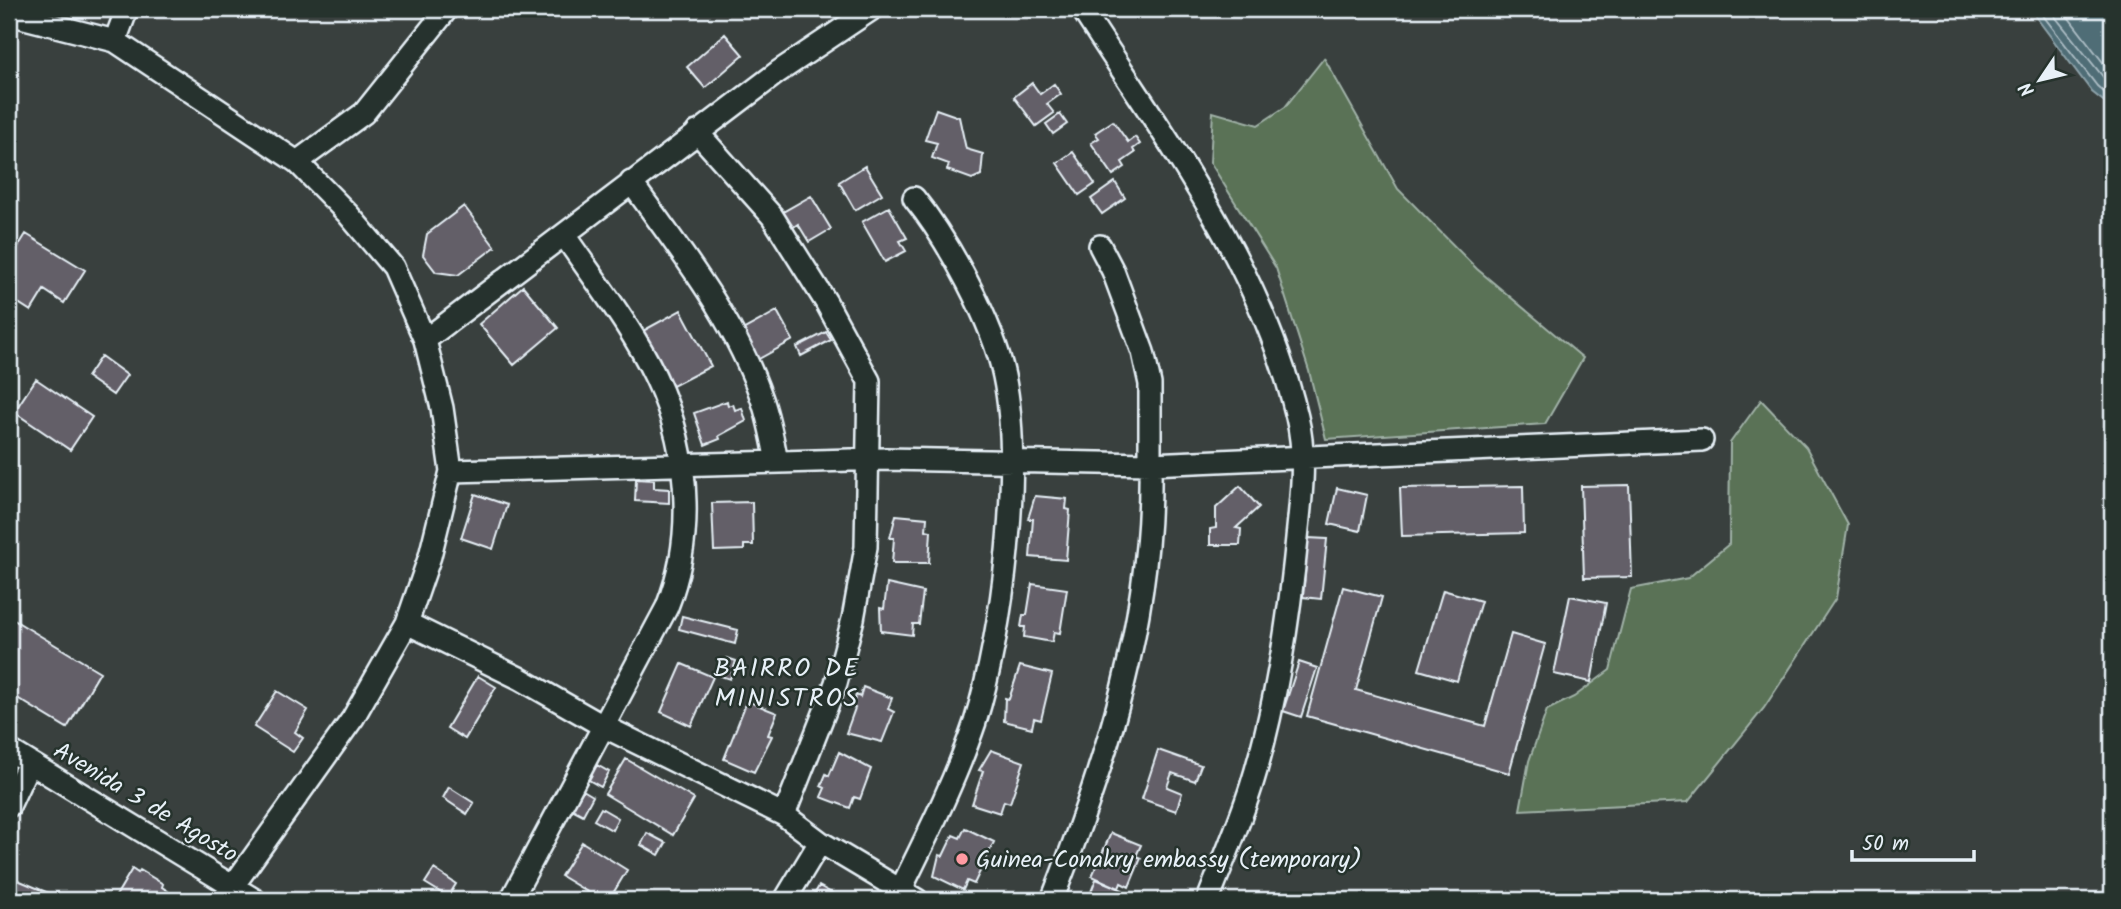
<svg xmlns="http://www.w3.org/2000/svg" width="2121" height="909" font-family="Kalam,sans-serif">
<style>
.green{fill:#5a7257;stroke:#a1b2a8;stroke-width:2}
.water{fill:#506d76;stroke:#8da2aa;stroke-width:2}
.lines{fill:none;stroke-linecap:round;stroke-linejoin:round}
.shore{stroke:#abbcc4;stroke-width:2}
.building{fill:#645e67;stroke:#e8f1f8;stroke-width:2}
.minor-casing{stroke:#e8f1f8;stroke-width:26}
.minor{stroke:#26332d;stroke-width:21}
.poi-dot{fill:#ff9aa2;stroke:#26332d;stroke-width:2.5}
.labels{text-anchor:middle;stroke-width:5;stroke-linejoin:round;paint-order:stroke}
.street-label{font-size:24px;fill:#e8f1f8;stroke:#26332d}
.poi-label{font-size:24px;fill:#e8f1f8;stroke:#26332d;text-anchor:start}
.neighbourhood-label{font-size:26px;letter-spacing:2px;fill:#e8f1f8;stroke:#26332d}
</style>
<rect width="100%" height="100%" fill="#39403e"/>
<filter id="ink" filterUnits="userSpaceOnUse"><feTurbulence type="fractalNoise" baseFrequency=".0143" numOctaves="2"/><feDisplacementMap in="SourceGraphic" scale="14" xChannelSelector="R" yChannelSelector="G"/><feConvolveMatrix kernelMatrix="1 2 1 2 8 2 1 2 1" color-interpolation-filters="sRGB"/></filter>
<g filter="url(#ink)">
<path class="green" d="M1324 58 1398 189 1477 269 1583 358 1545 424 1326 439 1309 371 1276 268 1210 162 1213 112 1258 125 1285 107Z
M1761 400 1806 447 1848 525 1836 598 1764 708 1688 802 1520 810 1529 761 1547 710 1574 697 1610 670 1631 589 1688 578 1729 544 1730 443Z"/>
<path class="water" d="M2030 9H2112V108L2092 92Z"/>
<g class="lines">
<path class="shore" d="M2038 9 2097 86 2112 99
M2049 9 2112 88
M2062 9 2112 74"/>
</g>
<path class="building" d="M725 34 743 55 705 88 687 67Z
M1032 83 1040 94 1054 84 1061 94 1047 104 1054 113 1036 126 1014 97Z
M936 109 959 117 966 149 983 154 981 175 972 179 947 170 949 164 932 158 937 143 925 140Z
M1060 114 1067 124 1053 134 1046 124Z
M1113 121 1128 142 1135 137 1140 144 1133 149 1135 153 1122 162 1125 167 1113 175 1091 143 1099 138 1095 133Z
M1073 152 1095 184 1079 195 1057 163Z
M865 166 882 194 855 210 839 182Z
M1115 182 1125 198 1102 214 1091 199Z
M811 196 831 229 809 242 798 224 792 228 783 212Z
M464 206 495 247 458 275 436 272 423 255 427 234Z
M889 207 907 238 900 241 906 251 885 262 862 222Z
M26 234 85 270 64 303 44 290 31 311 9 297V261Z
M523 286 558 328 514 365 479 324Z
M681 310 711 366 671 387 641 332Z
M777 311 793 340 757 360 741 331Z
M826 332 831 340 801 356 797 347Z
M101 356 127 375 113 395 87 377Z
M36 379 92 417 70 450 14 412Z
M727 401 728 406 733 404 735 410 742 408 746 421 719 436 720 439 705 445 694 413Z
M636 479 654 480V488L669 489V503L635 501Z
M1629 485 1632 577 1584 578 1581 486Z
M1240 486 1259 507 1236 528 1241 529 1240 545H1210V529L1216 528V508Z
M1523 486 1524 533 1402 536 1400 488Z
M1337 488 1367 495 1360 531 1329 524Z
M475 494 507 505 493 549 461 538Z
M1035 496 1067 499 1066 509 1070 510 1066 560 1030 557 1033 519H1028Z
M752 502 753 545H744V550L714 551 712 503Z
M896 515 927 518 926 530 931 531 929 563H892L894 538H890Z
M1308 538 1327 539 1321 599 1303 597Z
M887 584 923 592 919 624H913L912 635 881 631 880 608 884 609Z
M1032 584 1067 589 1060 633 1054 632 1052 642 1024 637 1025 627H1021L1023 615H1027Z
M1343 587 1382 597 1356 690 1485 726 1511 634 1545 644 1509 773 1307 716Z
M1443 590 1481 601 1457 681 1419 670Z
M1570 596 1606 603 1591 682 1554 674Z
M682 616 738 630 735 644 679 629Z
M9 617 100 672 67 728 9 693Z
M727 658 736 661 730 679 721 676Z
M1299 662 1317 668 1301 717 1283 711Z
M682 664 713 677 691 726 661 712Z
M1020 666 1052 674 1041 720 1034 718 1032 728 1004 721 1005 698 1009 699Z
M478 676 496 687 465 739 447 728Z
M863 687 892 698 888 709 894 712 882 742 846 733 855 708 852 707 856 695 860 697Z
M277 691 308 710 295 732 303 738 293 752 254 727Z
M747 701 777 713 768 735 772 736 754 772 724 759Z
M991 750 1024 762 1010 803 1004 801 1000 813 972 804 983 771 979 770Z
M1158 750 1201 765 1195 781 1172 773 1167 787 1182 793 1176 811 1142 799Z
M839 752 871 769 860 799 854 797 850 808 821 797 825 788 821 786 826 774 829 776Z
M626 759 694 799 673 835 605 794Z
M597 765 609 772 601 787 589 780Z
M449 787 474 803 467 814 443 798Z
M583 790 593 796 583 815 572 809Z
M601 808 618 818 612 830 594 820Z
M965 828 994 842 974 884 967 881 963 890 934 876 939 855 943 856 953 835 960 838Z
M647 833 666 843 659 855 641 845Z
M1111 833 1141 845 1136 856 1141 858 1129 887 1121 883 1119 888 1092 876Z
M582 842 627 870 609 900H601L561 876Z
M132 869 138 873 140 870 163 884 162 887 168 891 163 900H123L116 896Z
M434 869 456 884 448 897 425 883Z
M13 878 51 894 48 900H9Z
M1096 879 1123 890 1120 900H1097L1089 897Z
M819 886 844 900H811Z"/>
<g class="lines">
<g class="minor-casing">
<path id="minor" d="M127 9 115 41 297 162 348 214 393 267 425 340 442 408 451 471 430 556 407 623 353 718 223 900
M1082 9C1165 138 1261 265 1297 417 1307 458 1301 497 1297 538 1289 621 1276 707 1251 787 1239 825 1222 863 1208 900
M9 14 115 41
M697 132 772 216 826 302 869 381 866 547 853 619 836 683 784 815
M297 162 364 113 447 9
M631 182C680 251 734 317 762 399 769 419 773 441 777 462
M425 340 778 72 872 9
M451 471 886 459 1150 464V384L1143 352 1113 271 1100 246
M407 623 519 678 603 726 784 815 820 842 917 900
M9 750 255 900
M9 806 29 763
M900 891C927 836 955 781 975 722 1003 633 1023 467 1004 376 993 322 948 240 914 198
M511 900 667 607C680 574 686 538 685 502 683 389 625 324 564 235
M785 900 820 842
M1052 900C1107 760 1153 616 1150 464L1702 440"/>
</g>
<use href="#minor" class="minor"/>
</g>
</g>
<circle class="poi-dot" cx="962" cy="859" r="7"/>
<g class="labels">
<g class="street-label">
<text transform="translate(146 802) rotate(31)" y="8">Avenida 3 de Agosto</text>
</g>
<g class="poi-label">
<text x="976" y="867">Guinea-Conakry embassy (temporary)</text>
</g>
<g class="neighbourhood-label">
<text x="787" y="676">BAIRRO DE<tspan x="787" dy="30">MINISTROS</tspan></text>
</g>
</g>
<rect width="2121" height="909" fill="none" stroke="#26332d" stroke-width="35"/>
<rect x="18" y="18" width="2086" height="874" fill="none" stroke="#e8f1f8" stroke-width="2.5" filter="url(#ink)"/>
<g transform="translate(2040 80) rotate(235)" stroke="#26332d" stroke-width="5" paint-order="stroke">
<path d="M0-5L12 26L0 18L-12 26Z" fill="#e8f1f8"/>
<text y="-10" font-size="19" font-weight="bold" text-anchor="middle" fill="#e8f1f8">N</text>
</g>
<path d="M1852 850v10h122v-10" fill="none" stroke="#e8f1f8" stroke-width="3.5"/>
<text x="1862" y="850" font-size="21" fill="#e8f1f8" stroke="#26332d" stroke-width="5" paint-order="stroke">50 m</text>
</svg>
